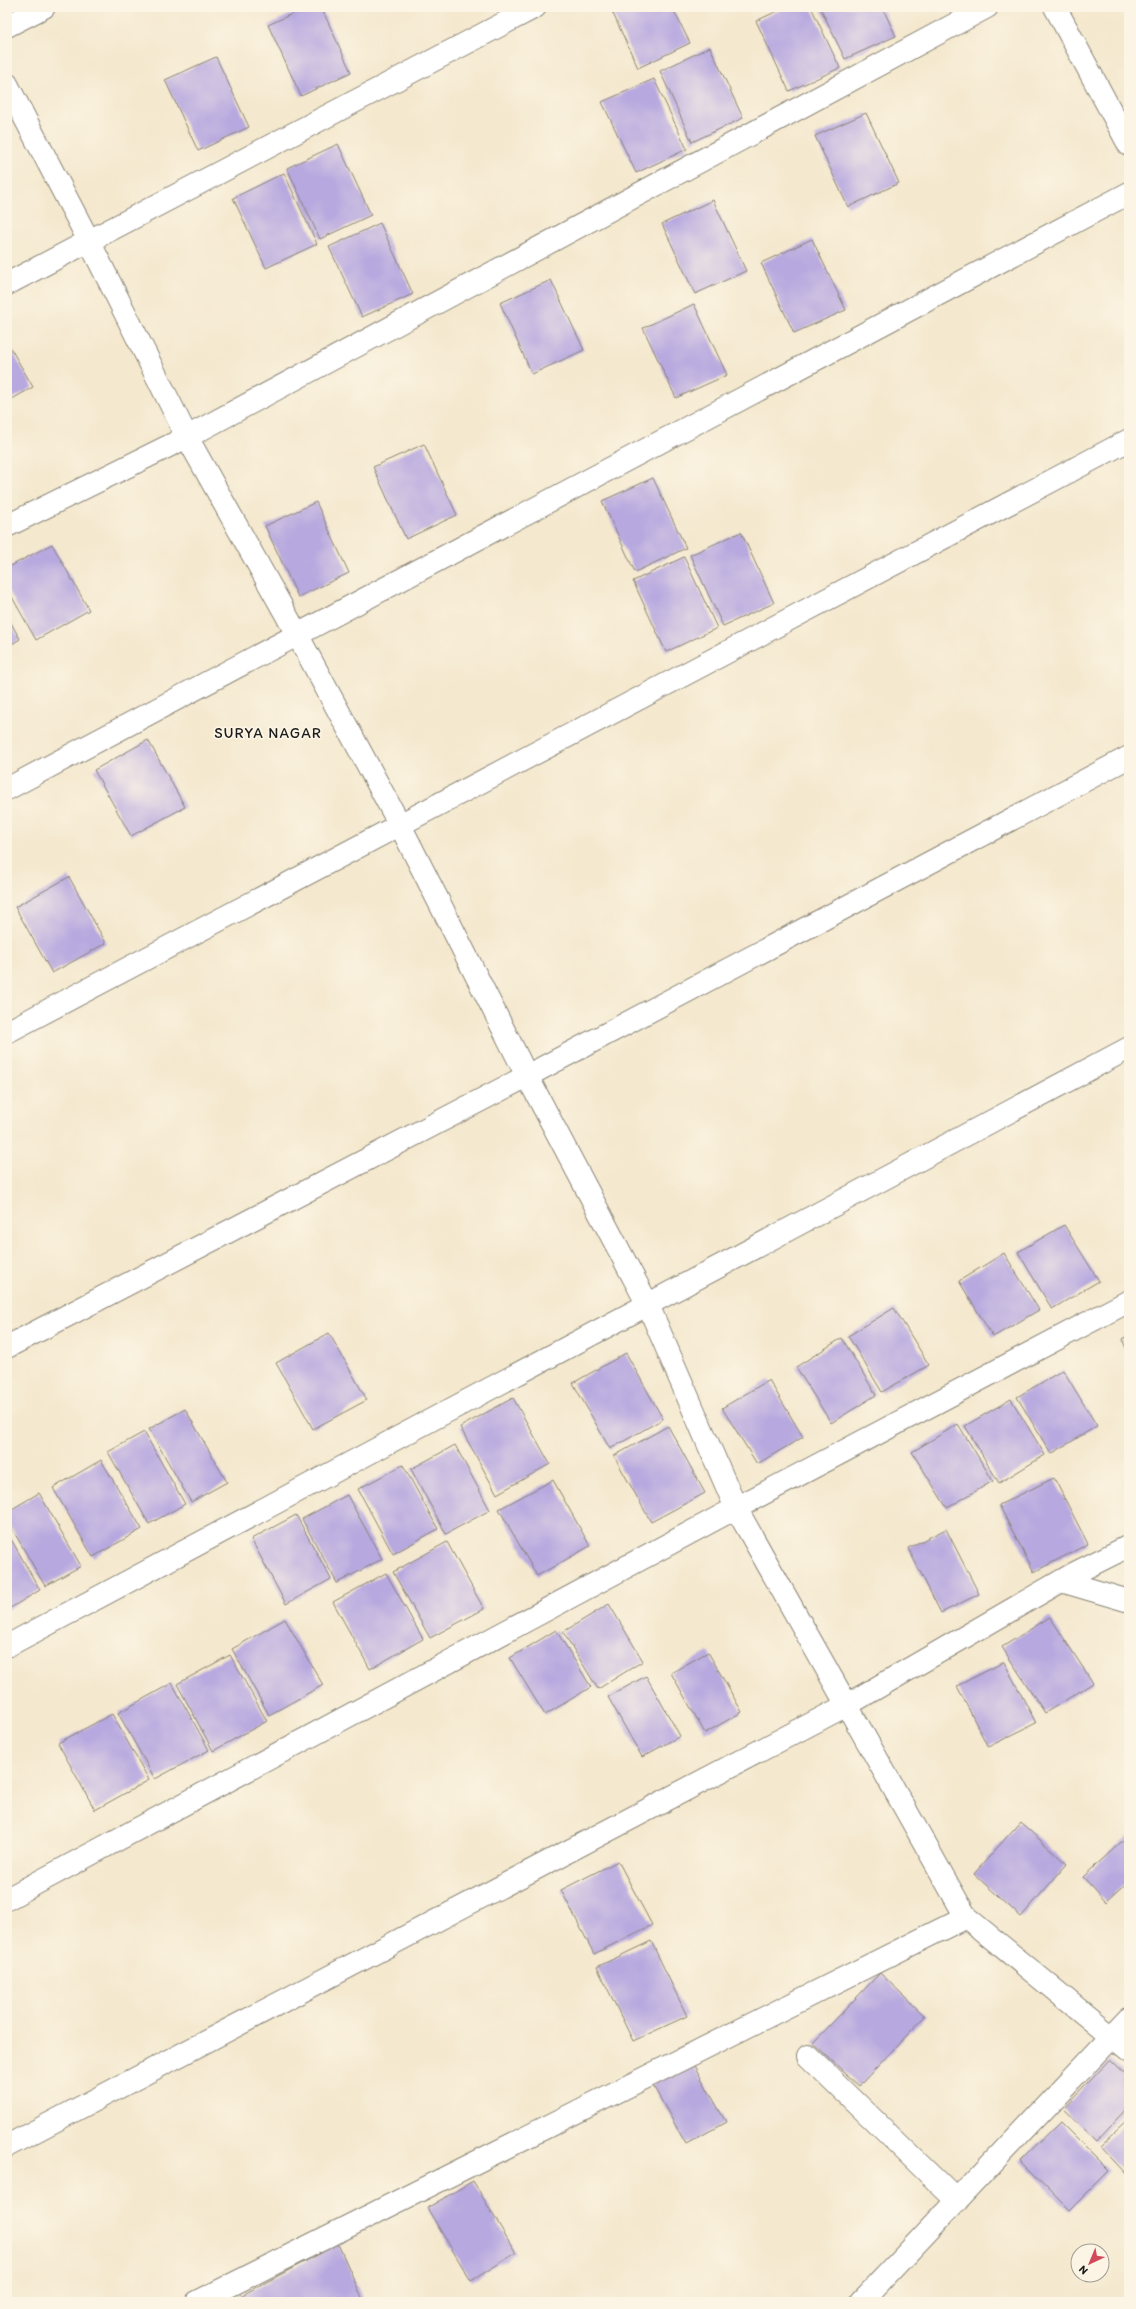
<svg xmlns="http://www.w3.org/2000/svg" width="1136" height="2309" font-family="Itim,sans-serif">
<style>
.building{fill:#b7a8df}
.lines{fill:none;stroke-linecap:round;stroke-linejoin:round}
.minor-casing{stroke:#888275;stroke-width:24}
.minor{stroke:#fff;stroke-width:22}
.labels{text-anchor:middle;stroke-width:3.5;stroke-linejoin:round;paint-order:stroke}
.neighbourhood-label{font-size:15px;letter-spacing:1px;fill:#1c1c1c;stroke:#fcf5e5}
</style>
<rect width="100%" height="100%" fill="#fcf5e5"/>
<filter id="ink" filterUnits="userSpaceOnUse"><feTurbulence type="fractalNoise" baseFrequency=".025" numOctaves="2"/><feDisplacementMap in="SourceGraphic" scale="8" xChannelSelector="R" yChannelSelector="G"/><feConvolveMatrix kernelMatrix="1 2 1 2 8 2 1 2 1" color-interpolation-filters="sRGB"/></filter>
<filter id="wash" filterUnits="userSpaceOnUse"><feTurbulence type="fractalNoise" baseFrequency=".012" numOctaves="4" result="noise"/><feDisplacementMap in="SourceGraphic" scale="16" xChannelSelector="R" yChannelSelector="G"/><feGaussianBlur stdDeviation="0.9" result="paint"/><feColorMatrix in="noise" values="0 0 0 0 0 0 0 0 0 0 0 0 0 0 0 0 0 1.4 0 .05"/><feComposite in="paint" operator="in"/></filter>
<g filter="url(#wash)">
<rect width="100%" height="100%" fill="#f4e8ce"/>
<g id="blocks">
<path class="building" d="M307 7H321L351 72 301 96 268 25Z
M610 7H672L690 43 638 68Z
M786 7H811L840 68 789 91 756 21Z
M820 7H882L896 36 845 59Z
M710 47 743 118 692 142 660 71Z
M216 57 249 127 198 151 165 80Z
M654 79 687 149 636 173 602 102Z
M866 113 899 183 848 207 815 136Z
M338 144 371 215 320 239 287 168Z
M284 173 317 244 266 268 233 198Z
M713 200 746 271 695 294 662 224Z
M380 223 413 294 362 317 329 247Z
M812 239 846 310 794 333 761 263Z
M551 280 584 350 532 374 500 303Z
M694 304 727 375 676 398 643 328Z
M7 342 33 387 7 402Z
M424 444 457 515 406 539 373 467Z
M653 478 686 548 635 572 602 501Z
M316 502 349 573 298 597 265 526Z
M741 532 774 603 723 626 690 555Z
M52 544 89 610 36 640 7 588V568Z
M684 557 717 628 666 652 633 581Z
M7 616 20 639 7 647Z
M148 740 185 807 131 836 94 770Z
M69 877 106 943 52 973 15 907Z
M1064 1225 1099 1281 1052 1309 1018 1252Z
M1004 1253 1039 1310 993 1337 959 1281Z
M894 1308 929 1365 882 1392 848 1336Z
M329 1333 367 1400 313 1429 276 1363Z
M1129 1335V1355L1122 1339Z
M842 1338 876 1395 831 1423 796 1367Z
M626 1353 663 1419 610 1449 573 1383Z
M1063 1370 1097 1426 1051 1454 1017 1397Z
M769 1380 803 1437 757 1464 722 1408Z
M513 1398 550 1464 497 1494 460 1427Z
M1011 1399 1045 1455 999 1483 965 1426Z
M185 1409 227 1482 191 1502 149 1429Z
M958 1424 993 1481 947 1508 912 1452Z
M668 1426 705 1493 651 1522 614 1456Z
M144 1432 185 1504 149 1524 108 1452Z
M455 1445 490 1510 446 1534 411 1469Z
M101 1460 142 1529 93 1557 53 1488Z
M403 1465 438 1529 393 1554 358 1489Z
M1054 1478 1088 1544 1034 1572 999 1505Z
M553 1480 590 1546 537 1576 499 1509Z
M39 1493 81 1566 45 1586 7 1520V1512Z
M347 1495 382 1559 337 1583 302 1519Z
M296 1515 331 1579 286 1604 251 1539Z
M946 1529 979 1594 941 1613 908 1548Z
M7 1532 40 1590 7 1610Z
M447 1542 484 1609 430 1638 393 1572Z
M386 1573 423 1639 370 1669 333 1602Z
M609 1604 643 1661 598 1689 563 1632Z
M1050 1617 1093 1683 1045 1713 1002 1647Z
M285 1619 323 1685 269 1715 232 1649Z
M556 1630 591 1687 545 1715 510 1658Z
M708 1652 742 1712 705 1733 671 1673Z
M230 1655 267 1721 213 1751 177 1684Z
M1004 1662 1036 1723 988 1747 957 1686Z
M646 1676 680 1736 642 1757 608 1697Z
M172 1683 209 1750 155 1779 118 1713Z
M112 1714 149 1780 95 1810 58 1743Z
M1020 1822 1067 1864 1021 1917 974 1874Z
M1129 1835V1881L1106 1902 1083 1877Z
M618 1861 652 1925 594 1954 561 1890Z
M651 1941 687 2016 633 2041 597 1967Z
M880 1973 925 2016 859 2086 813 2043Z
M1110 2059 1129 2077V2106L1096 2141 1062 2109Z
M692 2062 726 2122 686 2144 652 2084Z
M1129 2119V2177L1100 2146Z
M1060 2122 1109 2171 1069 2211 1020 2161Z
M473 2181 516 2253 471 2281 427 2208Z
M338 2244 364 2302H229Z"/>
</g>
</g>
<g filter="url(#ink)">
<use href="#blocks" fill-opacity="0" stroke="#888275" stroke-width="1"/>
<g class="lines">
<g class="minor-casing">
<path id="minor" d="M1055 7 1129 145
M7 26 44 7
M7 84 89 241 187 437 298 636 400 825 527 1076 648 1305 736 1508 966 1917 1129 2051
M7 284 535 7
M7 526 187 437 987 7
M7 789 1129 193
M7 1032 1129 440
M7 1347 527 1076 1129 757
M1061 1581 1129 1601
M7 1646 1129 1048
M7 1899 736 1508 1129 1301
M808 2056 957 2201
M7 2146 847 1705 1075 1573 1129 1546
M197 2302 966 1917
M861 2302 1129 2018"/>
</g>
<use href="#minor" class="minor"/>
</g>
</g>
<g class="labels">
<g class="neighbourhood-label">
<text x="268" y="738">SURYA NAGAR</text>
</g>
</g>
<rect width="1136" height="2309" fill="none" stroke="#fcf5e5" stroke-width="24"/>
<g transform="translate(1090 2263) rotate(224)"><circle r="19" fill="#fcf5e5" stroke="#a29e95"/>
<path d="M0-3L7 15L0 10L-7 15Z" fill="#d1495b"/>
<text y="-6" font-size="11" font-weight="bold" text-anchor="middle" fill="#1c1c1c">N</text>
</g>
</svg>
